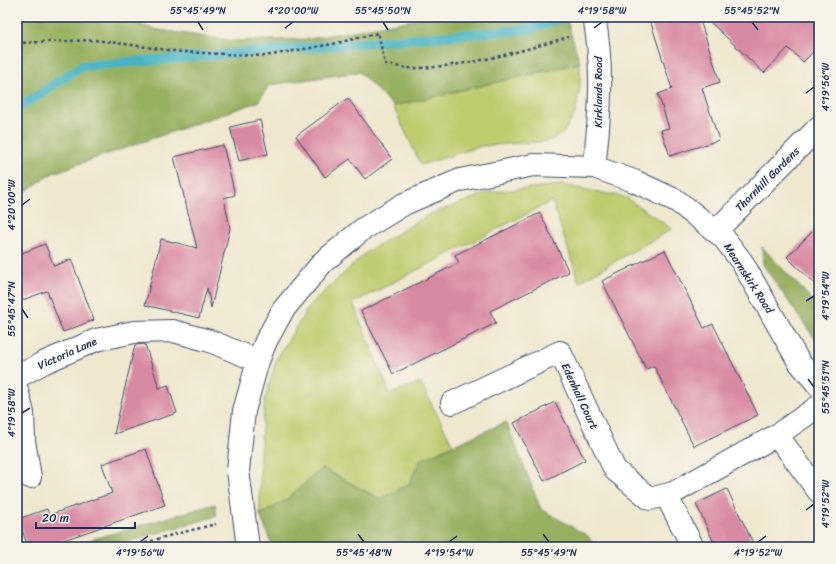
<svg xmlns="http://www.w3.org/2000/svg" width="836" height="564" font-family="Sriracha,sans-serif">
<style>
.green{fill:#bfcc6e;stroke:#6d7e66}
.forest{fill:#97b061;stroke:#597060}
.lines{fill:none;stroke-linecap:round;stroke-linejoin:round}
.stream{stroke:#46b4c2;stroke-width:10}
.building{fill:#d98aa3}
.minor-casing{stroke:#3b4b6f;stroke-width:24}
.path{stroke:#3b4b6f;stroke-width:2.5;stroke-dasharray:3 3;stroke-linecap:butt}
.minor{stroke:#fff;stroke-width:22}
.ticks{fill:none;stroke:#1b2f5e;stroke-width:1.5}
.labels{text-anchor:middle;stroke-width:3;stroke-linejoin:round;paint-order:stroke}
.street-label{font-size:11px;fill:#1b2f5e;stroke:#f7f3e8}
.neatline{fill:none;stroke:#1b2f5e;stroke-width:1.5}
.ticks-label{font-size:10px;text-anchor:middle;fill:#1b2f5e}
</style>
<rect width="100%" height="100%" fill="#f7f3e8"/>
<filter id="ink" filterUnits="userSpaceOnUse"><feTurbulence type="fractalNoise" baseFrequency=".025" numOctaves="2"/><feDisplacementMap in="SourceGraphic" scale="8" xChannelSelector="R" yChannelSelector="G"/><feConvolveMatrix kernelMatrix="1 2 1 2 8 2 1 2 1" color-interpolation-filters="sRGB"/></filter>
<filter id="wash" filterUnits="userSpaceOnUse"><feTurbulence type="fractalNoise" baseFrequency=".012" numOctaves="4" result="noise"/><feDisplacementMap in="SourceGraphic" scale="16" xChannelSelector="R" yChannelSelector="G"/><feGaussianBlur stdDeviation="0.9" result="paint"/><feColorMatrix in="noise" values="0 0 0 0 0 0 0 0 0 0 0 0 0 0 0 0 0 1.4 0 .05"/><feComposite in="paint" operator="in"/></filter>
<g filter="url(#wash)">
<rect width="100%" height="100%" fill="#efe8cf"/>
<path class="green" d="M580 63V88L575 114 563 133 548 141 481 146 421 165 393 106Z
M561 185 625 197 672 229 579 282 552 201 353 303 390 394 420 382 453 445 420 460 409 484 380 499 322 468 285 501 260 515V450L265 399 277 358 311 304 368 251 428 215 490 192Z"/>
<path class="forest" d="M17 17H116L153 29 234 41 309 39 429 17H566L580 63 393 106 359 72 269 85 258 102 53 173 17 197Z
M762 247 819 307V345L763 265Z
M506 422 541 509 588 536 595 547H273L260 515 285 501 322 468 380 499 409 484 420 460Z
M215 504 217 516 110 547H66Z"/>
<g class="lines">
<path class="stream" d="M17 107 32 99 82 66 529 29 565 17"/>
</g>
<g id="blocks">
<path class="building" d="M649 17H699L720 82 702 88 719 140 670 156 661 130 669 128 658 94 672 89Z
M705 17H819V46L803 62 788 48 764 73Z
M348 98 392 159 365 179 350 159 325 177 296 136Z
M260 120 268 154 239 161 230 127Z
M223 145 235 195 224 198 230 228 211 308 207 288 199 318 145 305 161 239 197 248 174 157Z
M540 213 569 272 490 311 496 323 393 374 361 311 459 263 455 255Z
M819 225V288L787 257Z
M45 244 54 266 71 259 94 320 63 332 47 291 17 302V255Z
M665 250 704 328 713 324 758 415 694 446 654 366 646 369 602 281Z
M145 344 159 388 168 385 177 413 114 434 135 345Z
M555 402 585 460 544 481 514 423Z
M146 449 165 505 58 542 60 547H28L18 519 47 509 49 515 112 493 102 464Z
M727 489 755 547H716L696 504Z"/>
</g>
</g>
<g filter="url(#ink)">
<use href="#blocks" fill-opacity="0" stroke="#3b4b6f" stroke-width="1"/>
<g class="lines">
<g class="minor-casing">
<path id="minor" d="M594 167C600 117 604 67 594 17
M716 231 819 127
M17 377 43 363 96 340 134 332 173 331 210 341 258 361
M17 390 23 413 24 441 30 477
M452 403 560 352 615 470 650 499 673 493 777 435 819 406
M777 435 819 492
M666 495 693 547
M248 547 238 471 244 411 258 361 266 341 283 310 323 262 363 229 404 204 460 180 533 165 594 167 634 181 677 201 723 237 742 262 799 362 819 386"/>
</g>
<path class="path" d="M17 43 95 40 182 52 265 56 333 44 378 33 385 64C395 66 407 69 418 68 470 66 519 52 568 37
M134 547 164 537 216 524"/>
<use href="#minor" class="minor"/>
</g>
</g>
<path class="ticks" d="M198 22 203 30M383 22 388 30M752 22 758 30M285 28 293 22M594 28 602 22M806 93 814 87M22 205 30 199M806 301 814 296M22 309 28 318M808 379 814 387M22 413 30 408M806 510 814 504M358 534 364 542M543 534 549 542M140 542 148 536M449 542 457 536M758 542 766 536"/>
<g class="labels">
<g class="street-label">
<text transform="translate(598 92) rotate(-90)" y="4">Kirklands Road</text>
<text transform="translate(767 179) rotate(-45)" y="4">Thornhill Gardens</text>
<text transform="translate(749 278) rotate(57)" y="4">Mearnskirk Road</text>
<text transform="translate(67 353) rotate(-24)" y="4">Victoria Lane</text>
<text transform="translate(580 396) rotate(65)" y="4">Edenhall Court</text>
</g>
</g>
<rect width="836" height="564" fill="none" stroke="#f7f3e8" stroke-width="44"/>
<path d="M36 522v6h99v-6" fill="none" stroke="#1b2f5e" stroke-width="2"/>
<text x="42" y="522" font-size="12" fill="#1b2f5e" stroke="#f7f3e8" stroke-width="3" paint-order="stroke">20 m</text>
<rect x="22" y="22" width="792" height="520" class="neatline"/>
<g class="ticks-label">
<text x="198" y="14">55°45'49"N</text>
<text x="293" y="14">4°20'00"W</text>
<text x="383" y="14">55°45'50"N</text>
<text x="602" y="14">4°19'58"W</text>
<text x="752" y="14">55°45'52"N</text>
<text transform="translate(825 87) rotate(-90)" y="4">4°19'56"W</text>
<text transform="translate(11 205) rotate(-90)" y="4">4°20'00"W</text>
<text transform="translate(825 296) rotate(-90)" y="4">4°19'54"W</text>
<text transform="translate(11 309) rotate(-90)" y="4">55°45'47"N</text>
<text transform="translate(825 387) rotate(-90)" y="4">55°45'51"N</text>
<text transform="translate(11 413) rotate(-90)" y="4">4°19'58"W</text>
<text transform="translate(825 504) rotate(-90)" y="4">4°19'52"W</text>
<text x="140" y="556">4°19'56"W</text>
<text x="364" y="556">55°45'48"N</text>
<text x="449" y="556">4°19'54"W</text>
<text x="549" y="556">55°45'49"N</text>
<text x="758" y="556">4°19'52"W</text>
</g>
</svg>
